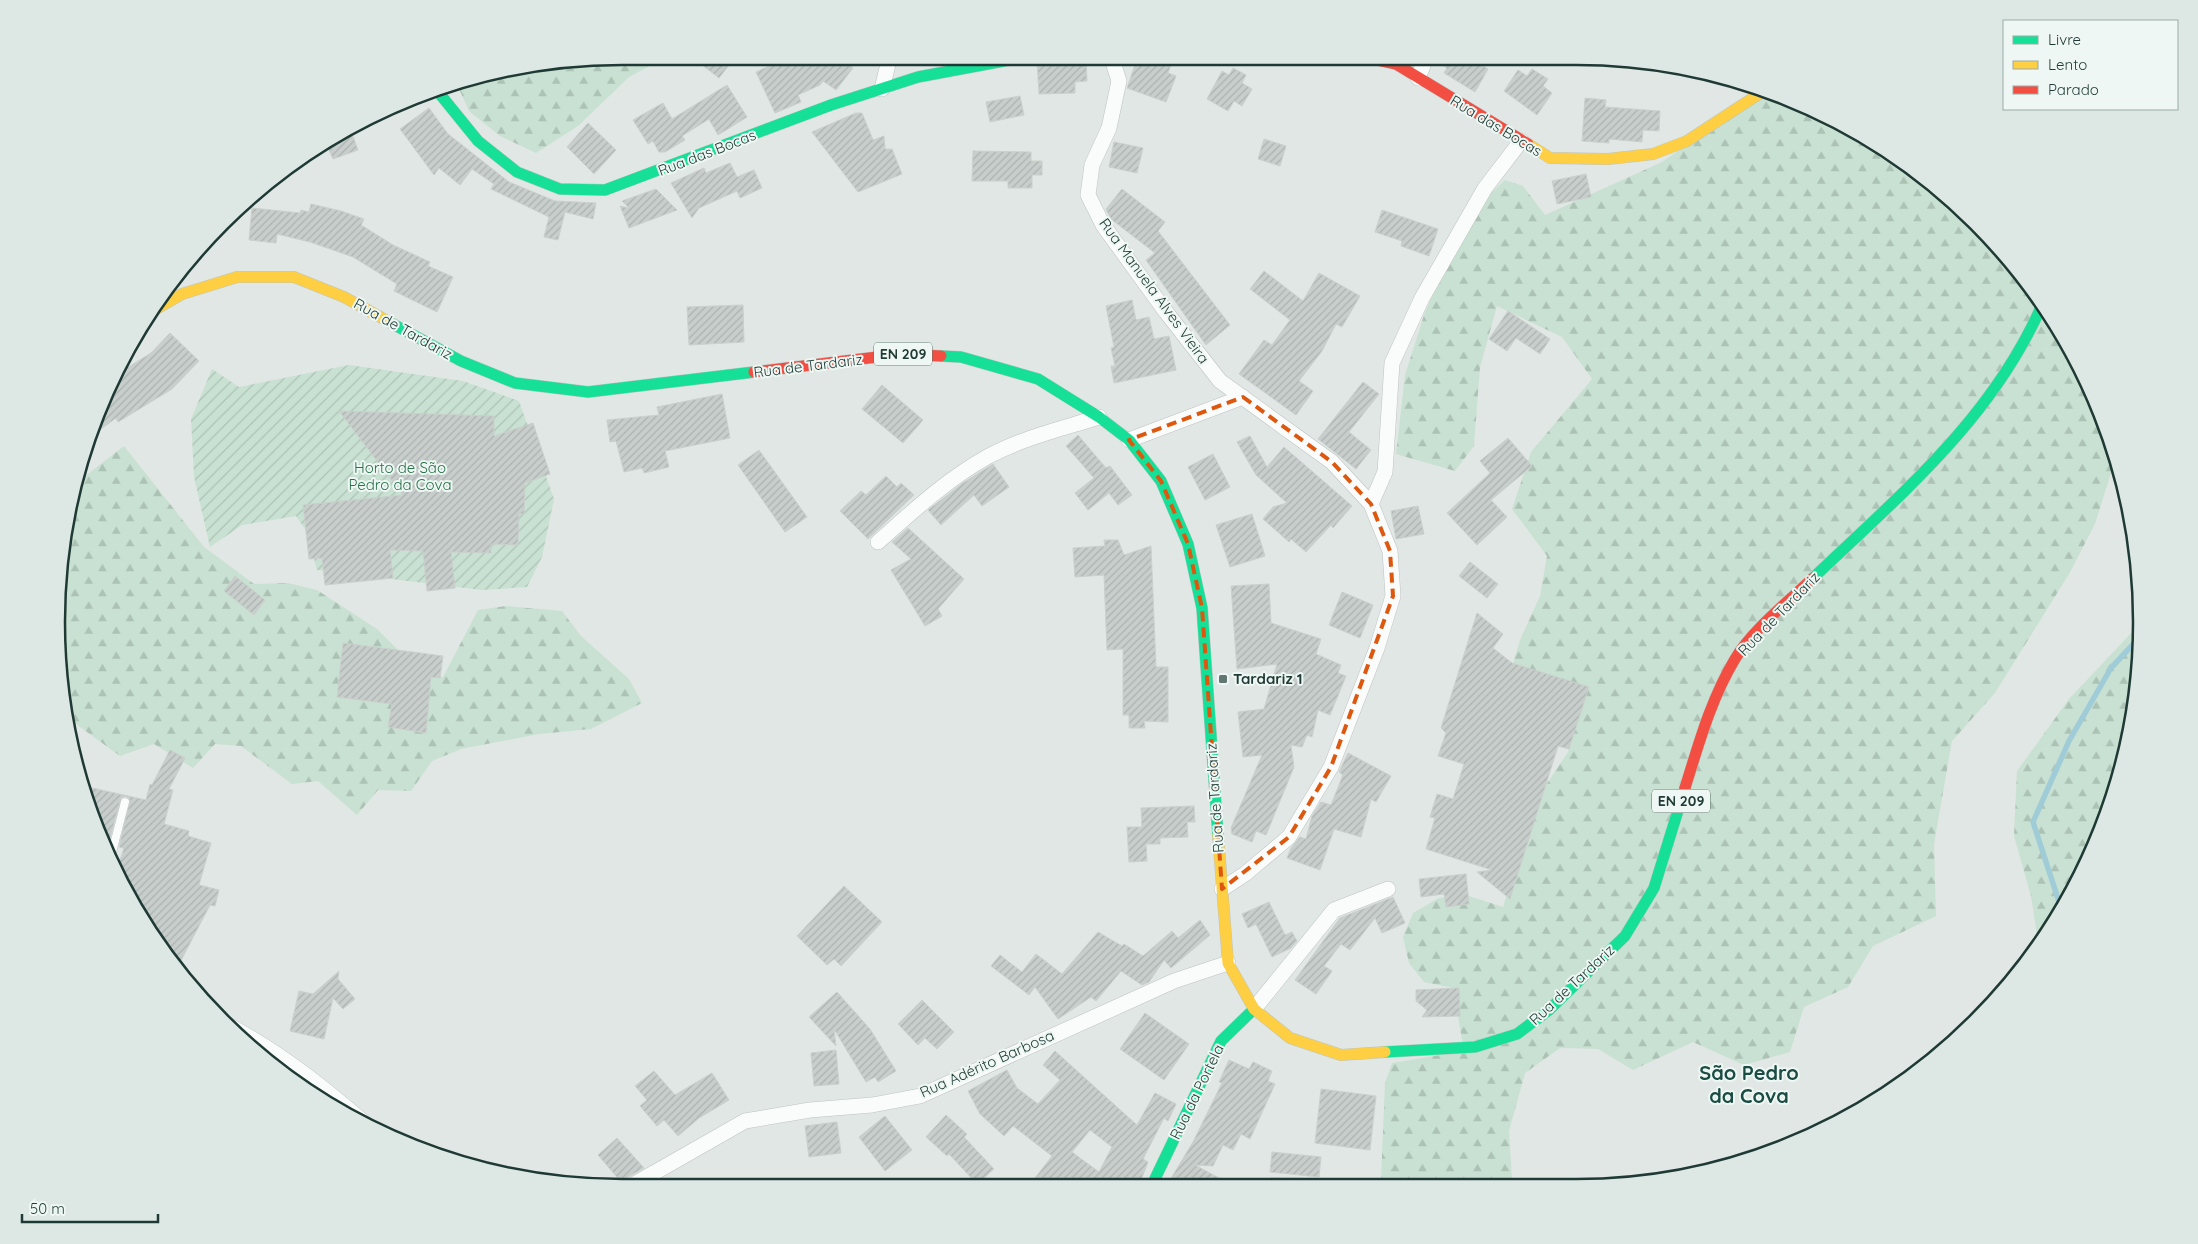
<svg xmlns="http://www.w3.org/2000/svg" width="2198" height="1244" font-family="Quicksand,sans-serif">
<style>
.forest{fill:url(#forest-firs)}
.garden{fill:url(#garden-furrows)}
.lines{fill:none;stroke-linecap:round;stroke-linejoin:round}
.stream{stroke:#a0ccd7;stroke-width:5.5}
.building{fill:url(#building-hatch);stroke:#cad0cd;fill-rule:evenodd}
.lane-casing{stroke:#bec4c1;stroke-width:9}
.street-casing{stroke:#bec4c1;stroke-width:16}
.fast-casing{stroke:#bdc5c2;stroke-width:12}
.slow-casing{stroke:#bdc5c2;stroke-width:12}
.jam-casing{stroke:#bdc5c2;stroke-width:12}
.lane{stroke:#fafbfb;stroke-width:8}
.street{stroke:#fafbfb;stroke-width:15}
.fast{stroke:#16e098;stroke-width:11}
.slow{stroke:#ffcf43;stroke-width:11}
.jam{stroke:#f24e42;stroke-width:11}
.marked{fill:none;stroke:#de570e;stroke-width:4;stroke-dasharray:10 6;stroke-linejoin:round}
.poi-dot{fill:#637772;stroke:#eef7f3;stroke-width:2}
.labels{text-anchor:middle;stroke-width:4;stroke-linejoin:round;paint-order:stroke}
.shield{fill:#eef7f3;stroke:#5d736d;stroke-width:1}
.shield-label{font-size:14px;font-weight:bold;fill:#1f3a34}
.street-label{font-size:15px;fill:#1f3a34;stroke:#eef7f3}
.park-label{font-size:15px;fill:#287249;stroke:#eef7f3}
.poi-label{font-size:15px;font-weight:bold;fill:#1f3a34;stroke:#eef7f3;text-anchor:start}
.district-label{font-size:20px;font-weight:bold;fill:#1b4c43;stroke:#eef7f3}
.rim{fill:none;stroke:#1f3a34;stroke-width:2.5}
</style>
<defs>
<pattern id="forest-firs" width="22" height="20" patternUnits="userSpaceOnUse" patternTransform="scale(1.25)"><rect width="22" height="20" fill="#c9e1d2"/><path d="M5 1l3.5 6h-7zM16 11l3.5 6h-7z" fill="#acc2b5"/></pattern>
<pattern id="garden-furrows" width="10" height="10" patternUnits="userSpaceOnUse" patternTransform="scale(1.25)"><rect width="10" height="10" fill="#c9e1d2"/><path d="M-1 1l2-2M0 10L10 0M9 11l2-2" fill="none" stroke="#acc2b5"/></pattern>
<pattern id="building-hatch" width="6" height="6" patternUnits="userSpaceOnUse" patternTransform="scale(1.25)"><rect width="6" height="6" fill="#c8cecc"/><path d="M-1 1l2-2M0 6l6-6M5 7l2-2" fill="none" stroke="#abb2b0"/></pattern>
</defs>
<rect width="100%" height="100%" fill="#e1e7e4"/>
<path class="forest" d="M548 61H659L629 77 578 126 536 153 500 136 469 111 456 82Z
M1765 90 1859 132 1896 159 1897 162H1900L1949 197 2025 278 2084 372 2116 457 2095 524 2069 574 1995 693 1952 741 1934 844 1936 916 1873 946 1848 987 1804 1007 1790 1052 1744 1065 1693 1042 1633 1070 1598 1049 1560 1048 1525 1073 1509 1131 1512 1179 1516 1183 1266 1184 1272 1177 1381 1180 1385 1083 1392 1063 1464 1051 1453 988 1424 982 1409 963 1403 937 1413 913 1439 898 1466 895 1503 907 1536 800 1568 752 1586 689 1512 667 1520 640 1540 596 1547 556 1512 509 1531 452 1592 379 1562 337 1497 306 1480 367 1474 446 1455 471 1396 454 1405 375 1425 312 1454 250 1484 200 1505 180 1523 186 1545 215 1662 162Z
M124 446 204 547 254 584 288 583 317 590 377 629 423 675 443 677 478 610 506 606 562 611 581 636 629 679 642 703 591 729 539 734 461 749 432 761 411 791 378 790 357 815 318 781 292 784 241 746 215 744 193 768 154 744 120 756 76 724 66 722 57 659 60 583 80 480Z
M2140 617 2137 696 2112 804 2066 905 2038 941 2031 896 2014 836 2017 771 2069 699 2133 631Z"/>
<path class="garden" d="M349 365 463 381 519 401 554 499 542 557 527 587 482 590 317 570 307 532 296 516 242 525 210 547 194 477 191 419 212 369 239 387Z"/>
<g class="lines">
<path class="stream" d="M2062 911 2033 822 2069 741 2111 668 2139 638"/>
</g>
<path class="building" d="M1435 58H1470L1488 69 1475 92 1444 73 1447 68 1435 60Z
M1137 59H1173L1168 73 1176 76 1166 102 1127 88Z
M733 60 719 78 697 61H710Z
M782 60H843L853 68 836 90 823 81 820 85 798 95 801 102 775 113 756 72Z
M1086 60 1087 81 1075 82V93L1039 94 1037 61Z
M1233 68 1246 75 1242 83 1252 89 1242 106 1234 101 1228 111 1207 99 1222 71 1229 75Z
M1532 69 1548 79 1543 86 1552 93 1537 115 1504 91 1518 70 1527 76Z
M727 85 747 117 718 135 709 119 682 136 685 140 665 152H659L653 141 648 144 633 120 663 103 672 119Z
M1020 96 1024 115 990 122 986 102Z
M1585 98 1606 100 1605 107 1660 111 1659 131 1643 130 1642 142 1609 139V143L1582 141Z
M429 108 448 134 509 182 555 201 596 203 593 219 565 212 558 240 544 237 549 217 491 189 494 184 472 169 460 185 439 168 434 175 400 129Z
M856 113H862L873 140 884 136 885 149H892L902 174 858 192 812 132Z
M588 123 616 150 594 174 567 147Z
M350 128 358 150 333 159 326 143Z
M1264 139 1286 146 1280 166 1258 159Z
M1114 142 1143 148 1137 173 1109 167Z
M973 151 1031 152V161H1042V175H1032V188H1008V181H972Z
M730 163 737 177 754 170 762 188 740 198 737 191 699 208 692 218 671 183 704 168 706 173Z
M1586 174 1591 197 1557 204 1552 181Z
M656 189 677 210 629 228 620 206 629 208 622 201Z
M1122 189 1165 222 1158 231 1230 325 1206 345 1146 260 1155 253 1111 219 1106 209Z
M311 204 341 211 364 219 361 225 393 245 430 262 428 266 453 277 437 312 394 291 397 284 353 257 310 242 277 234 276 243 249 240 252 208 300 213 301 210 309 212Z
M1382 210 1438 229 1429 256 1401 246 1402 241 1375 232Z
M1264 271 1303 301 1319 273 1360 296 1342 327 1336 324 1322 351 1299 381 1313 391 1296 415 1239 374 1264 340 1272 345 1290 320 1250 289Z
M1132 300 1136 320 1149 317 1154 339 1169 336 1176 370 1114 383 1111 366H1115L1111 348 1114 347 1106 306Z
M743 305 744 342 689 345 687 307Z
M1508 311 1550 339 1540 354 1516 338 1507 351 1489 339Z
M170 333 199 361 172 389 118 422 116 418 90 437 114 372 122 360 127 368 151 353Z
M1363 382 1379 394 1349 432 1371 450 1356 469 1318 439Z
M882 385 923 420 903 443 862 409Z
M722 394 730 438 665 451 669 467 644 473 642 468 624 472 616 441 610 442 607 420 659 415 657 407Z
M339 411 494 416V436L533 423 550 474 525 483 524 514H519L518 545 491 544V553L451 552 455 588 427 591 423 551 390 550 393 578 325 585 322 558 309 559 303 505 403 495Z
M1078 435 1106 468 1110 466 1132 495 1118 505 1109 493 1088 510 1075 493 1094 478 1066 446Z
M1250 436 1267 467 1284 447 1352 506 1333 528 1331 525 1306 552 1291 539 1289 542 1263 519 1273 507 1287 503 1256 475 1237 442Z
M1508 438 1532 466 1491 500 1507 517 1477 545 1447 513 1490 473 1480 461Z
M759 450 807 517 785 532 738 465Z
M1213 454 1230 487 1205 500 1188 467Z
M993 464 1009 487 982 506 974 495 941 525 928 510 963 483Z
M886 476 897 487 901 483 914 495 868 539 840 511 861 491 866 495Z
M1418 506 1424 534 1396 539 1391 511Z
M1252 514 1265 556 1230 567 1216 525Z
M908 528 964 579 938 609 942 616 925 626 891 570 911 559 892 542Z
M1104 540H1118L1124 555 1151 546 1156 667H1168V722L1144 721 1145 728H1129V715H1123V649L1107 650 1104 575 1075 577 1073 548 1105 546Z
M1470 562 1498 584 1487 598 1459 576Z
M235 576 265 600 254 615 224 591Z
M1269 584 1271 623 1321 639 1316 654 1341 665 1338 673 1346 676 1330 715 1318 710 1312 737 1307 735 1302 747 1291 745 1294 767 1266 835 1256 831 1252 842 1232 834 1231 828 1262 755 1243 757 1238 712 1264 709 1277 664 1237 669 1231 586Z
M1342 592 1373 605 1360 638 1329 625Z
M1477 613 1503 634 1493 648 1512 663 1589 687 1569 749 1558 746 1510 899 1477 872 1492 870 1426 849 1435 818 1430 817 1437 794 1453 799 1464 764 1438 756 1446 733 1441 728Z
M343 643 443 656 440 678 431 677 426 733 388 727 392 704 337 697Z
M170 750 185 758 169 789 173 790 164 824 189 831 188 836 211 843 199 885 219 890 215 906 210 905 177 968 132 905 116 873 124 848 119 847 130 800 126 796 121 798 108 845 102 843 83 786 146 800 150 784 152 785Z
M1348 753 1391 776 1376 802 1371 799 1361 837 1334 829 1320 870 1287 858 1291 848 1300 837 1306 839 1312 816 1321 802 1331 805 1343 775 1339 772Z
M1194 806 1195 822H1187L1188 837 1160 838V844H1146L1147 861 1129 862 1127 827H1142L1141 808Z
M1466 874 1469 904 1446 907 1444 894 1421 897 1419 879Z
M844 886 882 922 841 966 834 959 827 965 797 936Z
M1393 897 1405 923 1382 933 1375 918 1350 950 1341 944 1324 966 1332 971 1316 994 1295 980 1340 918Z
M1269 902 1285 935 1292 932 1297 941 1291 948 1272 957 1256 924 1248 928 1242 914Z
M1200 920 1210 935 1171 968 1164 960 1149 982 1142 985 1121 971 1096 1001 1091 997 1058 1019 1035 987 1029 995 991 966 1000 955 1022 972 1036 954 1062 974 1098 932 1122 946 1124 944 1143 956 1172 931 1178 938Z
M339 971 338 979 355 999 343 1009 333 998 324 1039 290 1031 299 991 313 994Z
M1459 988 1460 1016 1422 1017 1427 1010 1416 1001V990Z
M837 992 870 1029 896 1071 878 1082 875 1077 866 1082 834 1029 836 1046 809 1017Z
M922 1000 954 1032 937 1049 925 1038 918 1045 898 1024Z
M1145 1013 1189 1044 1164 1080 1120 1049Z
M836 1050 839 1084 814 1086 811 1053Z
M1055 1051 1137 1125 1155 1093 1176 1104 1168 1121 1164 1118 1143 1159 1148 1162 1139 1185H1045L1035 1178 1052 1156 1013 1126 1004 1136 980 1114 968 1091 1007 1070 1017 1088 1038 1104 1060 1080 1043 1065ZM1090 1130 1112 1147 1099 1172 1072 1152Z
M1229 1060 1249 1069 1253 1062 1272 1071 1268 1081 1275 1084 1250 1139 1241 1134 1233 1150 1223 1145 1213 1166 1195 1165 1230 1184 1167 1185 1193 1142 1222 1083 1219 1082Z
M654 1071 675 1095 712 1073 729 1100 699 1118 678 1136 664 1120 657 1126 640 1106 647 1100 635 1086Z
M1321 1089 1376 1096 1370 1150 1315 1143Z
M946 1115 967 1134 964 1137 994 1169 977 1184 949 1154 947 1156 926 1137Z
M885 1116 912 1150 885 1171 859 1137Z
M837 1122 841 1153 809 1157 805 1126Z
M617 1138 644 1168 626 1178 622 1183 598 1155Z
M1272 1152 1321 1157 1319 1177 1270 1172Z"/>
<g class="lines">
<g class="lane-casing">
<path id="lane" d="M110 860 125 802"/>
</g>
<g class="street-casing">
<path id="street" d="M1112 59 1119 81 1109 128 1092 165 1088 195 1103 225 1166 312 1220 381 1332 462 1371 504 1390 551 1393 596 1377 648 1331 767 1289 837 1245 874 1222 889
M1418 78 1426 58
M882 89 889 60
M1129 440 1243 397
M1371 504 1385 472 1392 363 1422 298 1485 188 1521 141
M878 542C912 512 946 480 987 457 1022 438 1061 429 1099 417
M1254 1009 1334 910 1388 889
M226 1024C278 1051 323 1087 367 1125
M631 1186 745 1121 810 1110 872 1105 920 1096 1174 981 1228 963"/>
</g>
<g class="fast-casing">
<path id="fast" d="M435 88 478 141 517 172 560 189 605 190 831 105 918 77 1009 60
M391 323 461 361 515 383 588 392 754 372
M941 356 961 357 1038 379 1099 417 1129 440 1161 481 1188 544 1202 608 1218 835
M1813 578C1901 494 1992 419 2042 305
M1385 1052 1475 1047 1517 1034 1549 1010 1625 936 1654 888 1685 788
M1152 1185 1221 1041 1254 1009"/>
</g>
<g class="slow-casing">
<path id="slow" d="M1528 144 1550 158 1608 159 1653 154 1687 141 1765 90
M149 313 182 294 237 277H294L344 297 391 323
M1218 835 1228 963 1254 1009 1290 1038 1341 1055 1385 1052"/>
</g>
<g class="jam-casing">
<path id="jam" d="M1368 58 1396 64 1528 144
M754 372 902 354 941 356
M1685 788C1699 743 1711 699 1735 659 1753 629 1788 602 1813 578"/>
</g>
<use href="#lane" class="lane"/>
<use href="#street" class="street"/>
<use href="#fast" class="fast"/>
<use href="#slow" class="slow"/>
<use href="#jam" class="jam"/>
</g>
<path class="marked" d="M1243 397 1332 462 1371 504 1390 551 1393 596 1331 767 1289 837 1222 889 1202 608 1188 544 1161 481 1129 440Z"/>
<rect class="poi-dot" x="1218" y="674" width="10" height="10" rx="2.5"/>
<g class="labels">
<g class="shield">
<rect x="874" y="342.5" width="58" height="23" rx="4"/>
<rect x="1652" y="789.5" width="58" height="23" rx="4"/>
</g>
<g class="shield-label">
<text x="903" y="359">EN 209</text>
<text x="1681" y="806">EN 209</text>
</g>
<g class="street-label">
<text transform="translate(1496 126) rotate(31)" y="5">Rua das Bocas</text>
<text transform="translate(707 153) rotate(-21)" y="5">Rua das Bocas</text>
<text transform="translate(1154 291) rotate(54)" y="5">Rua Manuela Alves Vieira</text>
<text transform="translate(403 329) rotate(29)" y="5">Rua de Tardariz</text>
<text transform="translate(808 366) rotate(-7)" y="5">Rua de Tardariz</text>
<text transform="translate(1779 614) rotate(-46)" y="5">Rua de Tardariz</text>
<text transform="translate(1215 798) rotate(-94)" y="5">Rua de Tardariz</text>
<text transform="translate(1572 985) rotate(-43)" y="5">Rua de Tardariz</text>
<text transform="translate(987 1064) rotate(-24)" y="5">Rua Adérito Barbosa</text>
<text transform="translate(1197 1092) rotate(-64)" y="5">Rua da Portela</text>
</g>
<g class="park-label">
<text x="400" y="473">Horto de São<tspan x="400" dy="17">Pedro da Cova</tspan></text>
</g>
<g class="poi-label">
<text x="1233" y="684">Tardariz 1</text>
</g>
<g class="district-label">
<text x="1749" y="1080">São Pedro<tspan x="1749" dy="23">da Cova</tspan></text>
</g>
</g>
<path d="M0 0H2198V1244H0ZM622 65H1576A557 557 0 0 1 2133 622V622A557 557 0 0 1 1576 1179H622A557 557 0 0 1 65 622V622A557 557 0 0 1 622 65Z" fill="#dde8e4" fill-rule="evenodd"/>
<path class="rim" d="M622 65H1576A557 557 0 0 1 2133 622V622A557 557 0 0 1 1576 1179H622A557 557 0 0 1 65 622V622A557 557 0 0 1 622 65Z"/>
<rect x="2003" y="20" width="175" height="90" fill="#eef7f3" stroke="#9baba7"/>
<rect x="2013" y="36" width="25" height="8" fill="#16e098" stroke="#9baba7"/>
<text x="2048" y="45" font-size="15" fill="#1f3a34">Livre</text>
<rect x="2013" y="61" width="25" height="8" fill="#ffcf43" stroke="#9baba7"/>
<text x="2048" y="70" font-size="15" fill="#1f3a34">Lento</text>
<rect x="2013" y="86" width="25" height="8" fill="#f24e42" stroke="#9baba7"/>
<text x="2048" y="95" font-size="15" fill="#1f3a34">Parado</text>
<path d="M22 1214v8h136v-8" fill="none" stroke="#1f3a34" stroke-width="2.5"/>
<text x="30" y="1214" font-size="15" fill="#1f3a34" stroke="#eef7f3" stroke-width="4" paint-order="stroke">50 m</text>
</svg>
